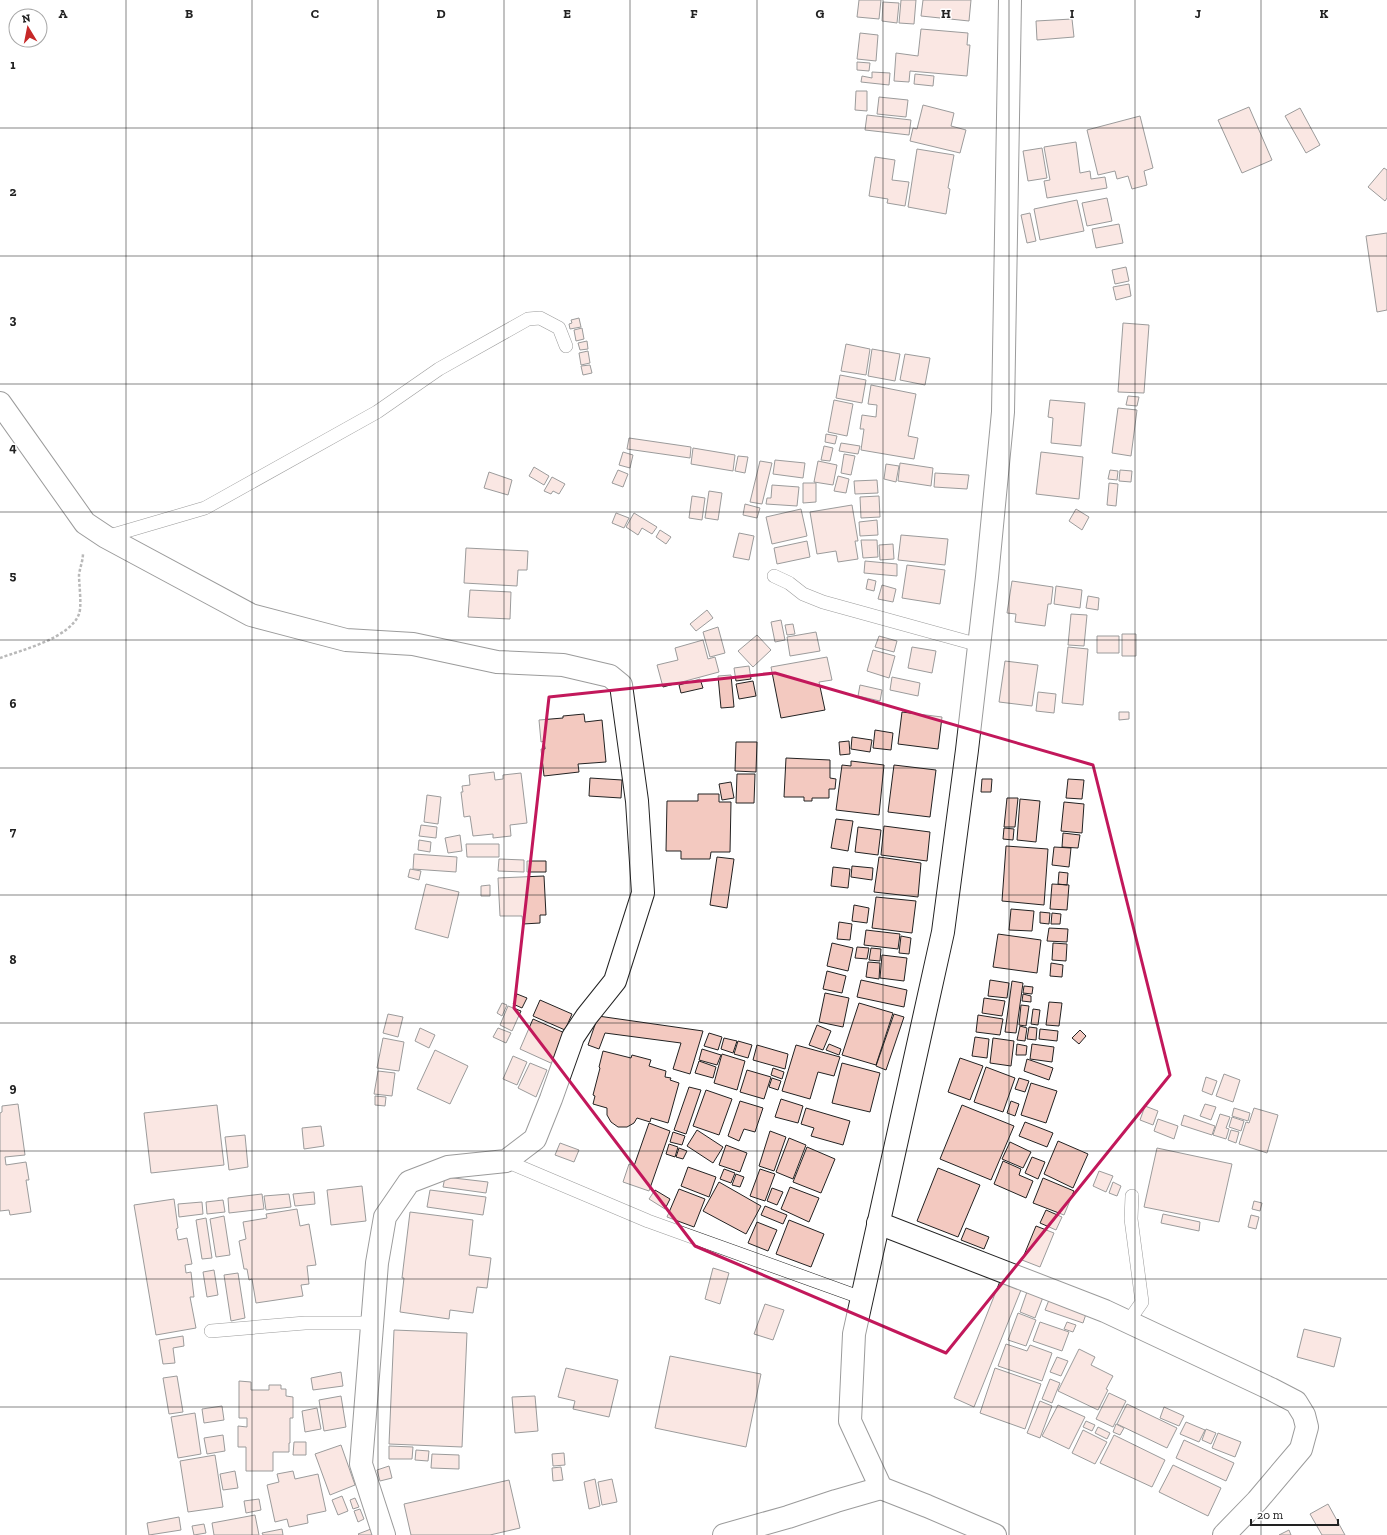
<svg xmlns="http://www.w3.org/2000/svg" width="1387" height="1535" font-family="'Zilla Slab',serif">
<style>
.building{fill:#f3c9c0;stroke:#222}
.lines{fill:none;stroke-linecap:round;stroke-linejoin:round}
.service-casing{stroke:#222;stroke-width:14}
.minor-casing{stroke:#222;stroke-width:24}
.tertiary-casing{stroke:#222;stroke-width:24}
.path{stroke:#646464;stroke-width:2.5;stroke-dasharray:3 2;stroke-linecap:butt}
.service{stroke:#fff;stroke-width:13}
.minor{stroke:#fff;stroke-width:22}
.tertiary{stroke:#fff;stroke-width:22}
.marked{fill:none;stroke:#c2185b;stroke-width:3;stroke-linejoin:round}
.grid{fill:none;stroke:#222;stroke-width:1;stroke-opacity:0.55}
.grid-label{font-size:13px;text-anchor:middle;font-weight:bold;fill:#222;stroke:#fff;stroke-width:3;stroke-linejoin:round;paint-order:stroke}
</style>
<rect width="100%" height="100%" fill="#fff"/>
<path class="building" d="M859 0H881L879 19 857 17Z
M901 0H916L914 24 899 23Z
M923 0H971L969 21 921 16Z
M883 2 899 3 897 23 882 21Z
M1072 19 1074 37 1037 40 1036 21Z
M921 29 968 33 967 45H970L967 76 910 71 909 82 894 81 896 53 918 56Z
M860 33 878 35 876 61 857 59Z
M857 62 870 63 869 71 857 70Z
M872 72 890 73 889 85 861 82 862 76 872 78Z
M915 74 934 76 933 86 914 84Z
M856 91H867V111L855 110Z
M879 97 908 100 906 117 877 114Z
M923 105 954 113 951 126 966 130 960 153 910 141 913 128 917 129Z
M1249 107 1272 160 1242 173 1218 120Z
M1300 108 1320 145 1306 153 1285 116Z
M867 115 911 120 909 135 865 130Z
M1140 116 1153 168 1144 171 1147 185 1132 189 1128 176 1117 179 1115 171 1098 175 1087 130Z
M1076 142 1080 173 1090 171 1091 179 1105 177 1107 188 1047 198 1044 181 1050 180 1044 147Z
M1042 148 1047 178 1028 181 1023 151Z
M917 149 954 155 948 188 950 189 946 214 908 207Z
M875 157 895 160 892 180 909 182 905 206 887 203 888 199 869 196Z
M1384 168 1387 170V198L1385 201 1368 187Z
M1107 198 1112 221 1087 226 1082 203Z
M1077 200 1084 231 1040 240 1034 209Z
M1030 213 1036 241 1027 243 1021 215Z
M1119 224 1123 243 1096 248 1092 229Z
M1387 233V310L1377 312 1366 236Z
M1126 267 1129 281 1115 284 1112 270Z
M1129 284 1131 296 1116 300 1113 287Z
M579 318 581 327 570 329 569 324 572 323 571 320Z
M1123 323 1149 325 1144 393 1118 392Z
M582 328 584 339 576 341 574 330Z
M587 341 588 349 580 350 578 343Z
M846 344 870 349 866 375 841 371Z
M872 349 900 354 895 381 868 376Z
M588 351 590 363 581 365 579 353Z
M905 354 930 358 925 385 900 380Z
M590 365 592 373 583 375 581 366Z
M840 375 866 380 862 403 836 398Z
M871 385 916 394 908 436 918 438 914 459 861 450 864 429H860L862 415 876 417 877 405 868 404Z
M1128 396 1139 397 1137 406 1126 405Z
M834 400 853 404 847 436 828 432Z
M1050 400 1085 403 1081 446 1051 443 1053 418 1048 417Z
M1118 408 1137 410 1131 456 1112 453Z
M826 434 837 436 835 444 825 442Z
M629 438 691 447 690 458 627 449Z
M841 443 860 446 858 454 839 451Z
M824 446 833 448 830 461 821 460Z
M693 448 735 455 733 471 691 464Z
M623 452 633 455 630 468 619 465Z
M1041 452 1083 457 1079 499 1036 494Z
M844 454 855 456 851 475 841 473Z
M738 456 748 457 745 473 735 471Z
M775 460 805 463 803 478 773 474Z
M760 461 772 463 762 504 750 502Z
M818 461 837 465 833 485 814 482Z
M900 463 933 468 931 486 898 481Z
M886 464 899 466 896 482 884 479Z
M534 467 549 476 544 485 529 476Z
M618 470 628 474 623 487 612 483Z
M1110 470 1118 471 1117 480 1108 479Z
M1120 470 1132 471 1131 482 1119 481Z
M489 472 512 480 508 495 484 488Z
M935 473 969 475 967 489 934 487Z
M838 476 849 479 846 493 834 491Z
M552 477 565 484 559 494 553 491 551 494 544 491Z
M877 480 878 493 855 494 854 481Z
M803 483H816V502L803 503Z
M1109 483 1118 484 1116 506 1107 505Z
M772 485 799 487 797 506 766 504 767 498H771Z
M709 491 722 493 718 520 705 518Z
M692 496 705 498 702 520 689 518Z
M879 496 880 517 861 518 860 497Z
M745 504 760 508 757 518 743 515Z
M852 505 858 541H855L858 559 838 562 836 551 817 554 810 512Z
M801 509 807 536 772 544 766 517Z
M1076 509 1089 517 1082 530 1069 521Z
M616 513 629 518 624 528 612 523Z
M634 513 657 527 652 534 642 528 638 535 626 527Z
M877 520 878 535 860 536 859 522Z
M660 530 671 537 666 544 656 537Z
M739 533 754 536 749 560 733 557Z
M901 535 948 539 945 565 898 560Z
M861 540H877L878 557 863 558Z
M807 541 810 557 777 564 774 548Z
M893 544 894 559 880 560 879 545Z
M466 548 528 551 527 570H518L517 586 464 583Z
M865 561 897 564V576L864 573Z
M907 565 945 570 940 604 902 598Z
M868 579 876 581 874 591 866 589Z
M1012 581 1053 587 1051 604H1048L1045 626 1015 622 1016 614 1007 613Z
M882 585 896 589 893 602 878 599Z
M1056 586 1082 590 1080 608 1054 604Z
M470 590 511 592 510 619 468 617Z
M1088 596 1099 598 1098 610 1086 608Z
M707 610 713 618 696 631 690 624Z
M1071 614 1087 615 1084 646 1068 645Z
M781 620 785 640 775 642 771 622Z
M793 624 795 634 787 635 785 625Z
M718 627 725 653 710 657 703 632Z
M816 632 820 651 790 656 787 637Z
M1122 634H1136V656H1122Z
M757 635 771 650 753 667 738 651Z
M879 636 897 641 894 652 875 647Z
M1097 636H1119V653H1097Z
M703 640 708 659 715 657 719 672 663 687 657 665 678 660 675 648Z
M912 647 936 651 932 673 908 668Z
M1068 647 1088 649 1083 705 1062 703Z
M873 650 895 656 889 678 867 671Z
M827 657 832 680 819 682 825 710 781 718 771 667Z
M1005 661 1038 665 1032 706 999 702Z
M749 666 751 679 736 681 734 668Z
M731 675 734 707 721 708 718 676Z
M892 677 920 683 918 696 890 690Z
M700 679 703 688 681 693 679 685Z
M753 681 756 696 739 699 736 684Z
M860 685 882 690 880 701 858 696Z
M1038 692 1056 694 1054 713 1036 711Z
M902 712 942 717 938 749 898 744Z
M1119 712H1129V719L1119 720Z
M584 714 585 722 602 720 606 762 578 764 579 772 544 776 541 749H545L544 741 541 742 539 720 563 718V716Z
M875 730 893 733 891 750 873 748Z
M852 737 872 740 870 752 851 749Z
M849 741 850 754 840 755 839 742Z
M736 742H757L756 772 735 771Z
M786 758 830 760V778L836 779 835 789H829V798H812V801H804V797H784Z
M851 761 884 765 879 815 836 810 842 765 851 766Z
M894 765 936 770 930 817 888 812Z
M494 772 495 780 503 779V775L521 773 527 823 510 825 511 836 493 838V834L473 836 470 816 464 817 461 792H463L462 786 470 785 469 775Z
M737 774H755L754 803H736Z
M590 778 622 780 621 798 589 796Z
M982 779H992L991 792H981Z
M1068 779 1084 780 1082 799 1066 798Z
M731 782 734 798 722 800 719 784Z
M698 794H719V802H731L730 852H711L710 859H681V851H666L667 801H698Z
M427 795 441 797 438 824 424 822Z
M1007 798H1018L1015 827H1004Z
M1020 799 1040 801 1036 842 1017 840Z
M1064 802 1084 804 1082 833 1061 831Z
M836 819 853 821 848 851 831 848Z
M421 825 437 827 436 838 419 836Z
M884 826 930 832 927 861 881 855Z
M858 827 881 830 878 855 855 852Z
M1004 828 1014 829 1013 840 1003 839Z
M1063 833 1080 835 1078 848 1062 847Z
M460 835 462 851 448 853 445 838Z
M419 840 431 842 430 852 418 850Z
M466 844H499V857H467Z
M1006 846 1048 849 1044 905 1002 901Z
M1054 847 1071 848 1069 867 1052 865Z
M414 854 457 857 456 872 413 869Z
M717 857 734 859 727 908 710 905Z
M879 857 921 863 918 897 874 892Z
M499 859 524 860V872L498 871Z
M527 861H546V872H527Z
M852 866 873 868 872 880 851 877Z
M833 867 850 869 848 888 831 886Z
M410 869 421 871 419 880 408 877Z
M1059 872 1068 873 1067 885 1058 884Z
M544 876 546 915H540V923L523 924 522 916H500L498 878Z
M426 884 459 892 448 938 415 929Z
M1052 884 1069 885 1067 910 1050 909Z
M490 885V896H481V886Z
M876 897 916 901 912 933 872 928Z
M854 905 869 908 867 923 852 921Z
M1011 909 1034 911 1032 931 1009 930Z
M1040 912 1050 913 1049 924 1040 923Z
M1052 913 1061 914 1060 924H1051Z
M839 922 852 924 850 940 837 939Z
M1049 928 1068 929 1067 942 1047 941Z
M866 930 900 934 898 949 864 945Z
M998 934 1041 940 1037 973 993 967Z
M901 936 911 938 909 954 899 953Z
M832 943 853 948 848 971 827 966Z
M1053 943 1067 944 1066 961 1052 960Z
M857 947 869 948 867 959 855 958Z
M871 948 881 949 880 961 869 960Z
M882 955 907 958 904 981 880 978Z
M868 962 880 963 879 979 866 977Z
M1051 963 1063 965 1062 977 1050 976Z
M827 971 846 976 842 993 823 989Z
M861 980 907 990 904 1007 857 997Z
M990 980 1009 983 1007 998 988 996Z
M1012 981 1023 983 1016 1033 1005 1032Z
M1024 986 1033 987 1032 994 1023 993Z
M825 993 849 998 843 1027 819 1022Z
M517 994 527 998 522 1008 513 1004Z
M1023 994 1031 996V1002L1022 1001Z
M984 998 1005 1001 1002 1016 982 1013Z
M540 1000 572 1014 565 1030 533 1016Z
M1049 1002 1062 1003 1059 1026 1046 1025Z
M502 1003 507 1005 502 1016 497 1013Z
M859 1003 893 1013 876 1065 842 1055Z
M1021 1005 1029 1006 1026 1026 1019 1025Z
M508 1006 521 1011 512 1031 500 1025Z
M1033 1009 1040 1010 1038 1025 1031 1024Z
M388 1014 403 1017 398 1037 383 1033Z
M894 1014 904 1017 886 1070 876 1066Z
M978 1015 1003 1019 1000 1035 976 1032Z
M598 1016 703 1031 690 1074 673 1069 681 1043 605 1033 599 1049 588 1045Z
M533 1019 567 1034 553 1064 520 1049Z
M817 1025 831 1031 823 1050 809 1045Z
M1020 1026 1027 1028 1025 1041 1017 1040Z
M1029 1027 1037 1028 1036 1040 1027 1039Z
M420 1028 435 1035 429 1048 415 1041Z
M498 1028 511 1033 506 1043 493 1037Z
M1040 1029 1058 1031 1057 1041 1039 1039Z
M1080 1030 1086 1036 1079 1044 1072 1038Z
M709 1033 722 1037 718 1050 704 1046Z
M975 1037 989 1039 987 1058 972 1056Z
M383 1038 404 1042 399 1071 377 1068Z
M724 1038 737 1041 733 1053 721 1049Z
M993 1038 1014 1041 1011 1066 990 1063Z
M738 1041 752 1045 748 1058 734 1054Z
M829 1044 841 1049 839 1055 826 1050Z
M1017 1044 1027 1046 1026 1055H1016Z
M1032 1044 1054 1047 1052 1062 1030 1059Z
M757 1045 788 1054 785 1069 753 1060Z
M796 1045 840 1057 834 1076 818 1072 810 1099 782 1091Z
M702 1049 721 1055 717 1065 699 1060Z
M435 1050 468 1066 450 1104 417 1089Z
M603 1051 631 1058 632 1055 651 1060 649 1066 666 1071 665 1077 671 1078 670 1080 679 1083 668 1123 651 1118 650 1122 637 1118 634 1123 627 1127H618L611 1122 607 1115V1108L593 1104 595 1096 593 1095 600 1068 599 1067Z
M722 1054 745 1061 737 1090 714 1083Z
M513 1056 527 1062 517 1085 503 1079Z
M960 1058 983 1066 970 1100 948 1092Z
M1027 1059 1053 1068 1049 1080 1024 1071Z
M699 1061 716 1067 713 1078 695 1073Z
M530 1063 547 1070 536 1097 518 1088Z
M842 1063 880 1073 870 1112 832 1103Z
M986 1067 1015 1078 1003 1112 974 1102Z
M773 1068 784 1072 782 1079 771 1075Z
M747 1070 771 1077 764 1099 740 1092Z
M378 1071 395 1073 392 1096 374 1094Z
M1224 1074 1240 1080 1233 1102 1216 1096Z
M1206 1077 1217 1081 1212 1095 1202 1091Z
M772 1078 781 1081 778 1090 769 1087Z
M1019 1078 1029 1081 1025 1092 1015 1089Z
M1031 1083 1057 1091 1046 1123 1021 1115Z
M689 1087 701 1090 686 1134 674 1130Z
M706 1090 732 1099 719 1135 693 1126Z
M375 1096 386 1097 385 1106 375 1105Z
M781 1099 803 1106 798 1123 775 1117Z
M740 1101 763 1108 755 1132 744 1129 739 1141 728 1136Z
M1011 1101 1019 1104 1015 1116 1007 1113Z
M18 1104 25 1155 5 1157 6 1165 26 1162 29 1180H26L31 1212 10 1215 9 1210 0 1211V1113L2 1112V1106Z
M1205 1104 1216 1107 1211 1120 1200 1116Z
M217 1105 224 1165 151 1173 144 1113Z
M962 1105 1014 1126 991 1180 940 1159Z
M1145 1106 1158 1111 1153 1125 1140 1120Z
M806 1108 850 1121 843 1145 811 1136 814 1128 801 1124Z
M1234 1108 1250 1113 1248 1121 1232 1116Z
M1254 1108 1278 1115 1267 1153 1239 1144 1246 1122 1249 1123Z
M1220 1114 1230 1117 1226 1128 1229 1129 1226 1139 1213 1135Z
M1184 1115 1215 1126 1212 1135 1181 1125Z
M1232 1117 1244 1121 1241 1131 1229 1127Z
M1158 1119 1178 1126 1174 1139 1154 1131Z
M1025 1122 1053 1133 1047 1147 1019 1136Z
M649 1123 670 1131 649 1191 623 1182 629 1164 634 1166Z
M321 1126 324 1146 304 1149 302 1128Z
M697 1130 723 1147 713 1163 687 1146Z
M1231 1130 1239 1132 1236 1143 1228 1140Z
M770 1131 786 1137 774 1171 759 1166Z
M673 1132 685 1136 682 1145 670 1142Z
M245 1135 248 1167 229 1170 225 1137Z
M789 1138 806 1145 793 1179 776 1172Z
M1058 1141 1088 1154 1073 1188 1044 1174Z
M1010 1142 1031 1152 1023 1168 1002 1159Z
M560 1143 579 1150 574 1162 555 1155Z
M669 1144 678 1147 675 1157 666 1154Z
M726 1145 747 1153 740 1172 719 1165Z
M807 1147 835 1159 821 1193 793 1182Z
M679 1148 687 1151 683 1159 676 1157Z
M1157 1148 1232 1164 1219 1222 1144 1207Z
M1032 1157 1045 1162 1038 1179 1025 1173Z
M1003 1161 1021 1169 1019 1175 1033 1181 1026 1198 994 1184Z
M688 1167 716 1177 709 1197 681 1186Z
M938 1168 980 1185 958 1237 917 1221Z
M724 1169 735 1173 731 1183 720 1179Z
M760 1169 775 1174 765 1201 750 1196Z
M1099 1171 1113 1176 1106 1192 1093 1186Z
M736 1174 744 1177 740 1187 732 1185Z
M445 1177 488 1182 486 1193 443 1187Z
M1043 1178 1074 1191 1064 1215 1033 1203Z
M719 1182 761 1206 746 1234 703 1211Z
M1113 1182 1121 1186 1117 1196 1109 1193Z
M362 1186 366 1221 331 1225 327 1190Z
M790 1187 819 1198 809 1222 781 1209Z
M772 1188 783 1192 777 1205 767 1201Z
M679 1189 705 1199 694 1227 667 1217Z
M430 1190 486 1197 483 1215 427 1207Z
M655 1190 670 1199 665 1209 649 1199Z
M314 1192 315 1204 295 1206 293 1194Z
M262 1194 264 1209 229 1213 228 1198Z
M289 1194 291 1207 266 1210 264 1196Z
M174 1199 178 1228 176 1229 178 1240 187 1238 192 1264 185 1265 186 1273 191 1272 194 1297H190L196 1328 156 1335 134 1205Z
M223 1200 225 1212 207 1214 206 1202Z
M1254 1201 1262 1203 1260 1211 1252 1209Z
M202 1202 203 1214 179 1217 178 1204Z
M765 1206 787 1215 783 1224 761 1215Z
M297 1209 300 1226 309 1224 316 1265 307 1266 309 1284 301 1285 303 1296 256 1303 252 1279 249 1280 247 1269H244L239 1241 246 1239 243 1222 267 1218 266 1214Z
M1046 1210 1062 1217 1056 1230 1040 1223Z
M410 1212 473 1220 469 1255 491 1258 487 1288 477 1287 473 1313 450 1310 449 1319 400 1312 404 1278H402Z
M1163 1214 1200 1222 1199 1231 1161 1223Z
M1251 1215 1259 1217 1256 1229 1248 1227Z
M224 1216 230 1255 216 1257 210 1219Z
M206 1218 212 1258 202 1259 196 1220Z
M789 1220 824 1234 811 1267 776 1254Z
M757 1222 777 1230 768 1251 748 1243Z
M1036 1226 1054 1233 1040 1267 1022 1260Z
M966 1228 989 1237 984 1249 961 1240Z
M713 1268 729 1273 720 1304 705 1299Z
M214 1270 218 1295 207 1297 203 1272Z
M238 1273 245 1318 231 1321 224 1275Z
M1002 1276 1023 1285 974 1407 954 1398Z
M1029 1286 1045 1292 1035 1318 1020 1312Z
M1051 1295 1088 1308 1083 1323 1045 1310Z
M765 1304 784 1310 773 1340 754 1334Z
M1018 1313 1036 1320 1026 1346 1008 1340Z
M1040 1322 1069 1332 1062 1351 1033 1341Z
M1067 1322 1076 1325 1073 1332 1064 1329Z
M1304 1329 1341 1338 1334 1367 1297 1357Z
M394 1330 467 1333 462 1447 389 1444Z
M183 1336 184 1346 173 1348 175 1363 163 1364 159 1340Z
M1006 1344 1027 1351 1030 1345 1052 1353 1042 1381 998 1366Z
M1079 1349 1095 1357 1091 1365 1113 1376 1106 1389 1108 1390 1098 1410 1058 1391Z
M670 1356 761 1374 746 1447 655 1428Z
M1057 1357 1068 1361 1061 1376 1050 1372Z
M566 1368 618 1380 609 1417 573 1409 575 1401 558 1397Z
M995 1368 1041 1384 1025 1429 980 1413Z
M341 1372 343 1386 313 1390 311 1378Z
M177 1376 183 1412 169 1414 163 1378Z
M1050 1379 1060 1383 1052 1403 1042 1399Z
M239 1381 251 1382V1390H269V1385H281V1389H286V1396L293 1397V1418H290V1443H289V1452H273V1471H246V1447H238V1426L247 1427V1418H239Z
M1109 1393 1126 1401 1113 1427 1096 1419Z
M341 1396 346 1427 324 1431 319 1400Z
M535 1396 538 1431 515 1433 512 1397Z
M1040 1401 1052 1406 1040 1438 1027 1433Z
M1127 1404 1177 1428 1167 1448 1117 1424Z
M1058 1405 1085 1417 1069 1449 1042 1436Z
M222 1406 224 1420 204 1423 202 1409Z
M1164 1407 1184 1416 1179 1426 1160 1418Z
M317 1408 321 1429 305 1432 302 1411Z
M195 1413 201 1454 178 1458 171 1417Z
M1086 1421 1095 1425 1092 1431 1083 1427Z
M1186 1422 1205 1430 1199 1442 1180 1434Z
M1116 1424 1124 1428 1120 1435 1113 1432Z
M1098 1427 1110 1433 1107 1439 1095 1433Z
M1206 1429 1216 1433 1211 1444 1202 1440Z
M1083 1430 1107 1442 1095 1464 1072 1453Z
M1218 1433 1241 1442 1235 1457 1212 1448Z
M223 1435 225 1451 207 1454 204 1438Z
M1114 1435 1165 1460 1152 1487 1100 1463Z
M1184 1440 1234 1463 1226 1481 1176 1458Z
M294 1442H306V1455H293Z
M341 1445 355 1485 330 1495 315 1454Z
M389 1446 413 1447 412 1459H389Z
M416 1450 429 1451 428 1461 415 1460Z
M564 1453 565 1465 553 1466 552 1454Z
M432 1454 459 1455V1469L431 1468Z
M215 1455 223 1507 188 1512 180 1461Z
M1173 1465 1221 1488 1208 1516 1159 1492Z
M389 1466 392 1478 380 1481 377 1470Z
M561 1467 563 1480 553 1481 552 1468Z
M235 1471 238 1488 223 1490 220 1474Z
M293 1471 295 1479 318 1474 326 1511 307 1515 308 1523 289 1527 287 1519 275 1522 267 1485 279 1482 277 1474Z
M595 1479 600 1506 589 1509 584 1482Z
M612 1479 617 1502 602 1505 598 1482Z
M509 1480 520 1528 490 1535H411L404 1504Z
M342 1496 348 1511 338 1515 332 1500Z
M355 1498 359 1507 353 1509 350 1500Z
M259 1499 261 1510 246 1513 244 1501Z
M1328 1504 1345 1535H1322L1310 1514Z
M360 1509 364 1519 358 1522 354 1511Z
M255 1515 259 1535H214L212 1523Z
M179 1517 181 1530 149 1535 147 1523Z
M204 1524 206 1533 194 1535 192 1526Z
M282 1529 283 1535H263L262 1533Z
M371 1529 373 1535H359L358 1534Z
M1289 1530 1291 1535H1279Z"/>
<g class="lines">
<g class="service-casing">
<path id="service" d="M106 537 205 508 377 412 439 369 528 319 540 318 559 328 566 346
M774 576 789 583 803 594 823 602 979 645
M506 1161 648 1221 862 1298
M1128 1322 1142 1302 1131 1219 1132 1196
M211 1331 305 1323H372"/>
</g>
<g class="minor-casing">
<path id="minor" d="M0 403 85 523 106 537 251 615 346 640 413 644 497 662 563 665 610 676 621 685 637 801 643 893 615 981 587 1016 573 1037 551 1099 535 1139 506 1161 448 1167 409 1182 385 1217 377 1263 361 1464 384 1535
M878 1223 1105 1311 1271 1389 1296 1402 1304 1415 1307 1427 1301 1449 1257 1501 1224 1535
M724 1535 788 1517 836 1501 881 1488"/>
</g>
<g class="tertiary-casing">
<path id="tertiary" d="M995 1535 927 1506 881 1488 850 1421 854 1334 943 932 967 750 987 577 1003 412 1010 0"/>
</g>
<path class="path" d="M0 658C22 650 70 638 79 614 82 606 79 584 79 575 80 567 83 561 83 553"/>
<use href="#service" class="service"/>
<use href="#minor" class="minor"/>
<use href="#tertiary" class="tertiary"/>
</g>
<path d="M0 0H1387V1535H0ZM775 673 1093 765 1170 1075 946 1353 695 1246 514 1008 549 697Z" fill="#fff" fill-opacity=".55" fill-rule="evenodd"/>
<path class="marked" d="M775 673 1093 765 1170 1075 946 1353 695 1246 514 1008 549 697Z"/>
<path class="grid" d="M126 0V1535M252 0V1535M378 0V1535M504 0V1535M630 0V1535M757 0V1535M883 0V1535M1009 0V1535M1135 0V1535M1261 0V1535M0 128H1387M0 256H1387M0 384H1387M0 512H1387M0 640H1387M0 768H1387M0 895H1387M0 1023H1387M0 1151H1387M0 1279H1387M0 1407H1387"/>
<g class="grid-label">
<text x="63" y="18">A</text>
<text x="189" y="18">B</text>
<text x="315" y="18">C</text>
<text x="441" y="18">D</text>
<text x="567" y="18">E</text>
<text x="694" y="18">F</text>
<text x="820" y="18">G</text>
<text x="946" y="18">H</text>
<text x="1072" y="18">I</text>
<text x="1198" y="18">J</text>
<text x="1324" y="18">K</text>
<text x="13" y="69">1</text>
<text x="13" y="196">2</text>
<text x="13" y="324">3</text>
<text x="13" y="452">4</text>
<text x="13" y="580">5</text>
<text x="13" y="708">6</text>
<text x="13" y="836">7</text>
<text x="13" y="964">8</text>
<text x="13" y="1092">9</text>
</g>
<g transform="translate(28 28) rotate(350)"><circle r="19" fill="#ffffff" stroke="#a7a7a7"/>
<path d="M0-3L7 15L0 10L-7 15Z" fill="#c62828"/>
<text y="-6" font-size="11" font-weight="bold" text-anchor="middle" fill="#222222">N</text>
</g>
<path d="M1251 1519v6h87v-6" fill="none" stroke="#222222" stroke-width="2"/>
<text x="1257" y="1519" font-size="12" fill="#222222" stroke="#ffffff" stroke-width="3" paint-order="stroke">20 m</text>
</svg>
